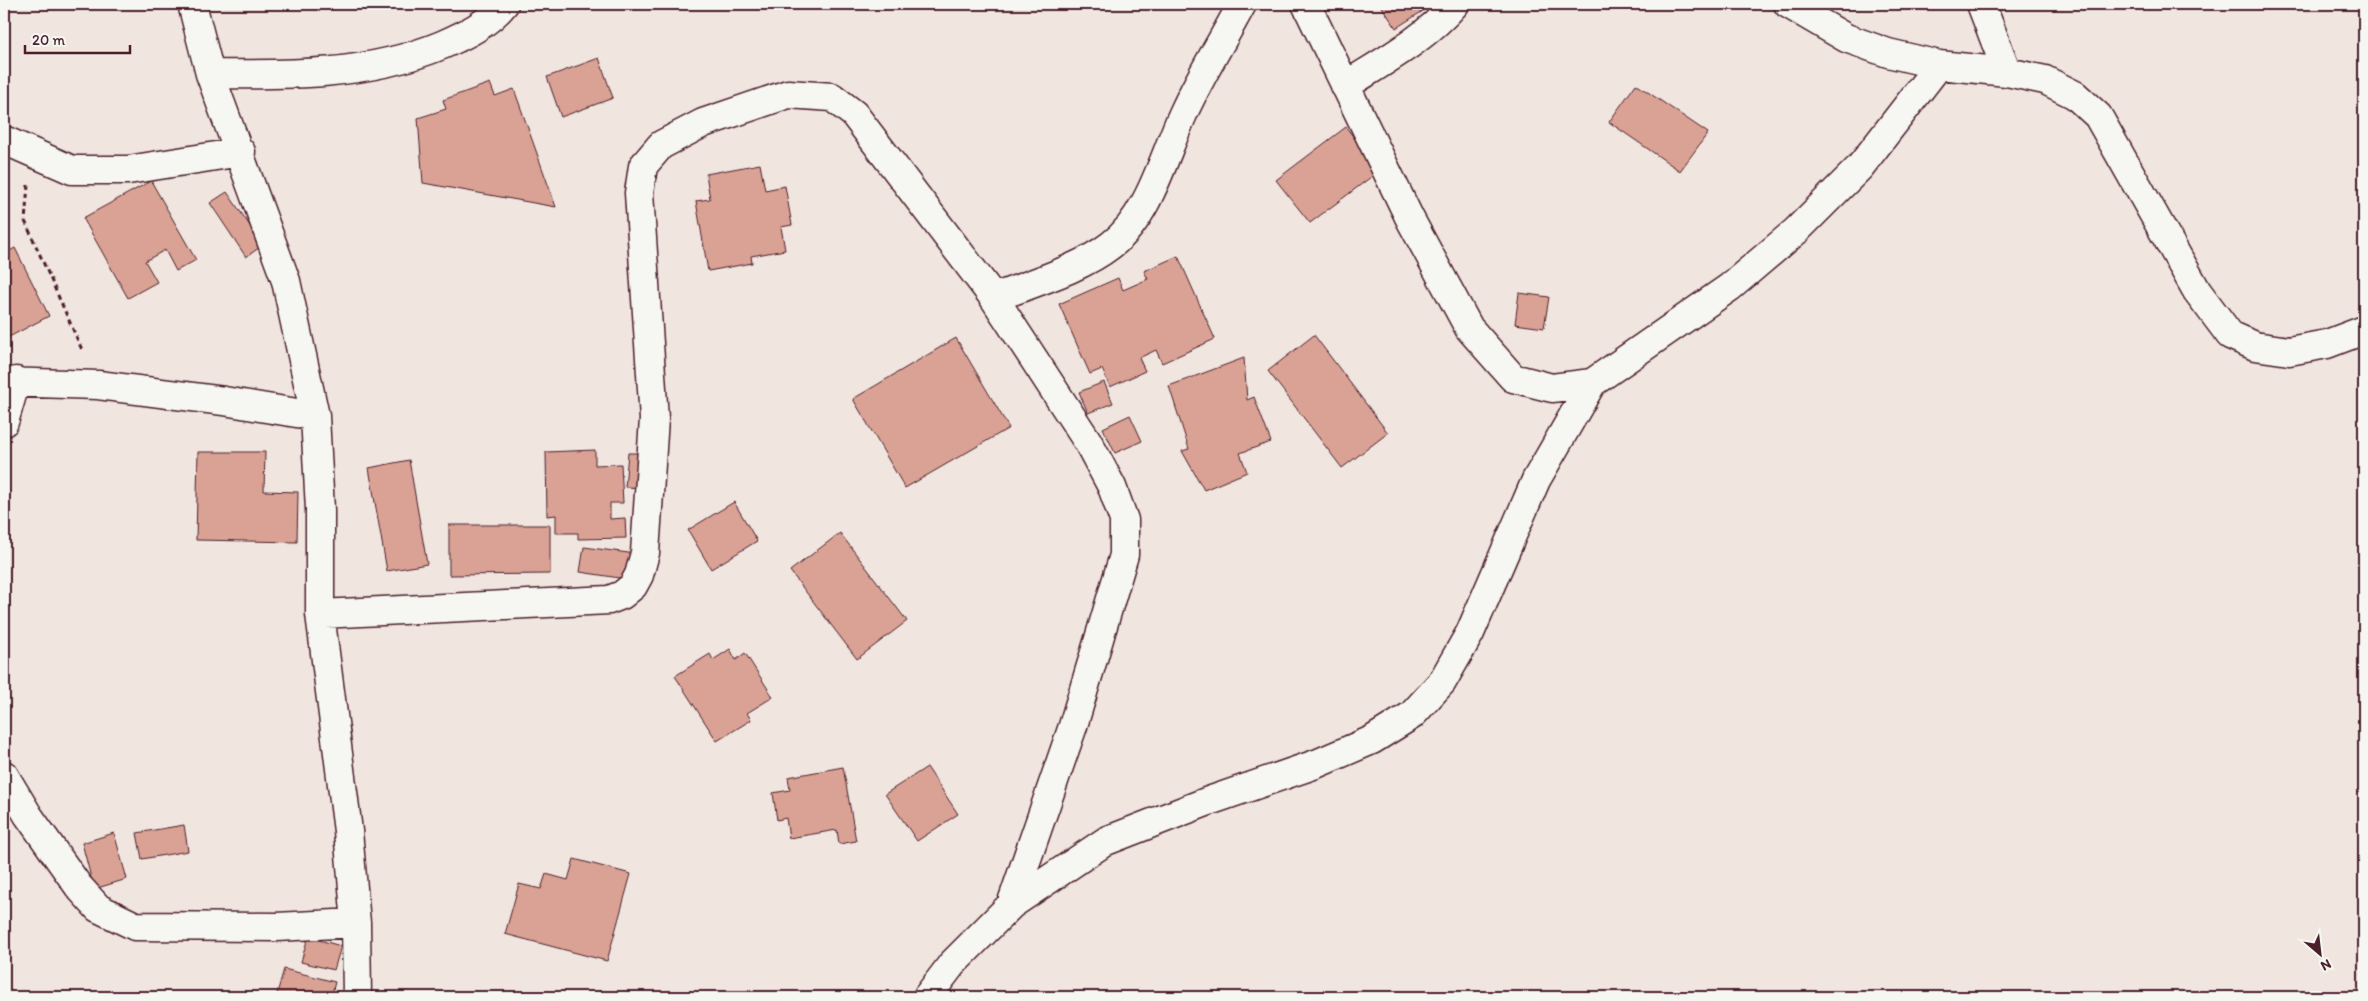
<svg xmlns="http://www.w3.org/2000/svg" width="2368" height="1001" font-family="Itim,sans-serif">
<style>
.building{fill:#daa294;stroke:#4a1f2b}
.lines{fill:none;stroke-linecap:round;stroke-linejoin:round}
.minor-casing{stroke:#4a1f2b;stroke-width:31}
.path{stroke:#4a1f2b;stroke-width:3;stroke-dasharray:5 4;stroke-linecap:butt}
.minor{stroke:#f6f6f2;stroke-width:28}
</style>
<rect width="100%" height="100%" fill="#f0e5df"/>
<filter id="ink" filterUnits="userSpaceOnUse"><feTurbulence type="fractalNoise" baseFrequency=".02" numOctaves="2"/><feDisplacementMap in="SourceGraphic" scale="10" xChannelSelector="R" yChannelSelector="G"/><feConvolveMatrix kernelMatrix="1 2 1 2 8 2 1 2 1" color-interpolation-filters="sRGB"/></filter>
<g filter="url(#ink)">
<path class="building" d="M1380 4H1434L1396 28Z
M599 58 613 98 561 117 547 77Z
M490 83 495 96 514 89 556 207 423 183 418 118 446 109 443 100Z
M1636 84 1708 133 1680 171 1609 122Z
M1346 127 1379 171 1310 223 1276 180Z
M760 164 765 190 785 186 792 225 781 227 785 250 751 256 752 263 708 271 696 201 710 199 706 174Z
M151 181 196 260 176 271 165 250 145 261 157 282 128 298 83 218Z
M227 192 263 245 246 257 210 203Z
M15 248 49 316 9 337 4 328V254Z
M1178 256 1215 339 1162 363 1156 350 1139 358 1145 371 1110 387 1102 369 1090 374 1059 304 1118 278 1123 290 1148 279 1144 271Z
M1519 293 1549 297 1544 328 1515 324Z
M1314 335 1388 433 1342 468 1268 371Z
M956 338 1009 428 905 488 853 399Z
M1244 358 1247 400 1254 397 1271 442 1240 453 1247 472 1204 490 1182 451 1189 449 1169 386Z
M1104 382 1113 403 1088 413 1079 392Z
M1130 415 1142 441 1115 453 1103 428Z
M595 450V465L621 464 623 503H610V519L625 518 626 538 578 539V533H556V515L547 516 546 452Z
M198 452H265L264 491 298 492 297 542 196 540Z
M628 453H647L645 488 625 487Z
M409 460 427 564 387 571 369 468Z
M734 502 757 541 711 569 688 530Z
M449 525H550V574L449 575Z
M840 533 907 621 857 659 790 571Z
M584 547 636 554 633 580 580 572Z
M730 649 736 660 745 653 773 697 747 713 751 720 717 741 675 676 710 654 713 660Z
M843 767 856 841 839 844 837 830 789 838 786 818 777 820 773 793 790 790 788 777Z
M927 767 958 814 917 841 885 794Z
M184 825 188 851 142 859 137 833Z
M114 833 127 879 94 889 82 843Z
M574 859 631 874 607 961 505 934 519 884 541 889 546 874 568 880Z
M308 937 341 946 334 970 301 962Z
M284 969 335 982 331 997H276Z"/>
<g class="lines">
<g class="minor-casing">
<path id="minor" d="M192 4 210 74 286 281 315 416 320 510V614L348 831 356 923 357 997
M1306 4 1410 219 1469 328 1513 378 1552 388 1592 383 1730 287 1796 231 1860 167 1939 65
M1788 4 1846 38 1888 53 1939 65 2007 72 2045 80 2075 95 2098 116 2197 291 2230 335 2255 346 2289 351 2327 344 2364 330
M1981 4 2007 72
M210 74C290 75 367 76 442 45 465 35 488 24 504 4
M1345 86C1384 61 1425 39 1455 4
M4 140 72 170H128L241 152
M994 298C1031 283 1079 270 1111 245 1149 217 1164 155 1183 114 1200 76 1223 40 1242 4
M4 382 98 385 224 401 315 416
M4 422 16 381
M320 614 609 600 622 595 633 586 639 575 645 553 654 419 639 193 643 166 661 145 703 123 788 94 832 97 854 114 994 298 1088 442 1112 487 1124 520V555L1073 726 1011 905
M4 775 28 815 79 887 98 908 135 926 276 927 356 923
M927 997 952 964 1011 905 1106 841 1206 802 1316 764 1372 740 1412 715 1442 682 1470 633 1536 480 1592 383"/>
</g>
<path class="path" d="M28 185 25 221 83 352"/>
<use href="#minor" class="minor"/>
</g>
</g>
<rect width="2368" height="1001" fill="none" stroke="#f6f6f2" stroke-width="20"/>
<rect x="10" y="10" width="2348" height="981" fill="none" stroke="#4a1f2b" stroke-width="2" filter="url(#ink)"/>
<g transform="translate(2320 954) rotate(152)" stroke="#f6f6f2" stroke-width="4" paint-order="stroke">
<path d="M0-4L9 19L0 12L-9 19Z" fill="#4a1f2b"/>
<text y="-8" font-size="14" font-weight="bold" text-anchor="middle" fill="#4a1f2b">N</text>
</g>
<path d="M25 45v8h105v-8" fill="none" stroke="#4a1f2b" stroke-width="2.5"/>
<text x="32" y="45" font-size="15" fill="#4a1f2b" stroke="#f6f6f2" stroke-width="4" paint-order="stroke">20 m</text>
</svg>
